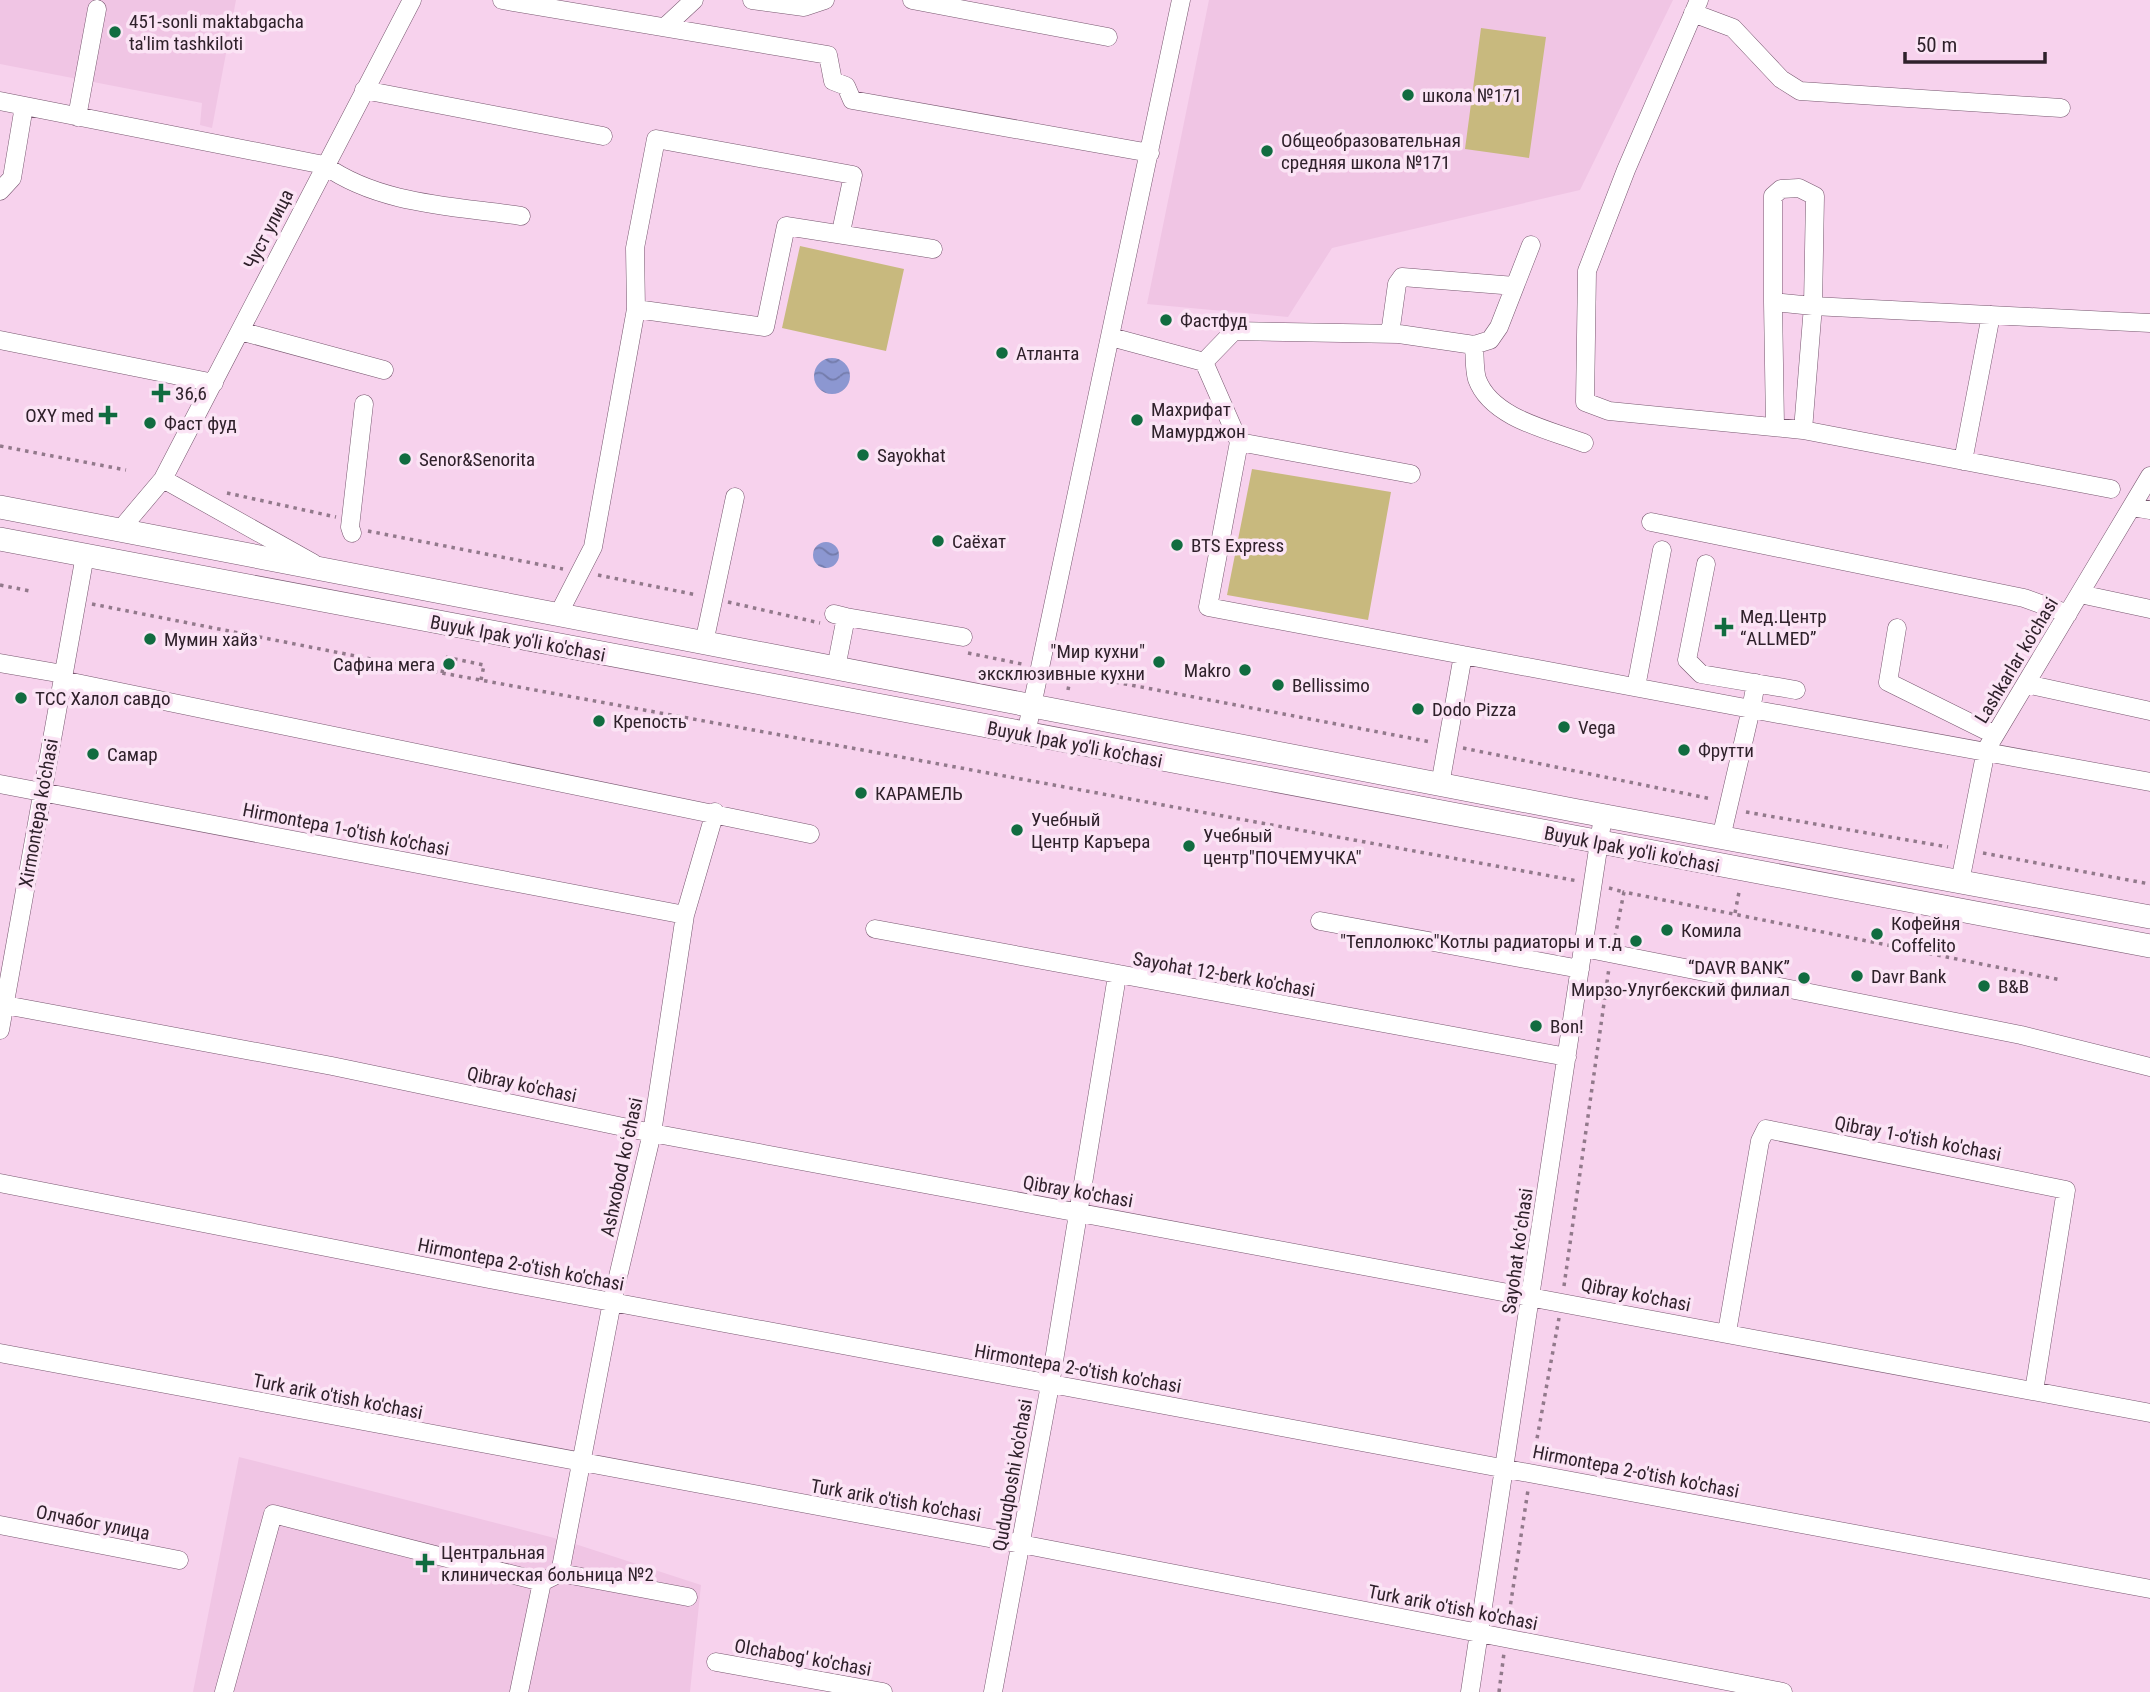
<svg xmlns="http://www.w3.org/2000/svg" width="2150" height="1692" font-family="'Roboto Condensed',sans-serif">
<style>
.built{fill:#f0c5e4}
.green{fill:#c8b97e}
.water{fill:url(#water-waves)}
.lines{fill:none;stroke-linecap:round;stroke-linejoin:round}
.minor-casing{stroke:#77576f;stroke-width:19}
.major-casing{stroke:#77576f;stroke-width:24}
.path{stroke:#92798b;stroke-width:3.5;stroke-dasharray:3.5 5;stroke-linecap:butt}
.minor{stroke:#fff;stroke-width:18}
.major{stroke:#fff;stroke-width:23}
.poi-dot{fill:#116c40;stroke:#fbe4f5;stroke-width:2.5}
.labels{text-anchor:middle;stroke-width:7;stroke-linejoin:round;paint-order:stroke}
.poi-label{font-size:19px;fill:#2f212b;stroke:#fbe4f5;text-anchor:start}
.street-label{font-size:19px;fill:#2f212b;stroke:#fbe4f5}
</style>
<defs>
<pattern id="water-waves" width="16" height="10" patternUnits="userSpaceOnUse" patternTransform="scale(1.75)"><rect width="16" height="10" fill="#8c97d1"/><path d="M0 5q4-4 8 0t8 0" fill="none" stroke="#737baa"/></pattern>
</defs>
<rect width="100%" height="100%" fill="#f7d2ed"/>
<path class="built" d="M0 0H236L212 128 200 125 202 103 0 64Z
M1209 0H1673L1580 190 1332 248 1288 317 1147 304Z
M239 1457 566 1541 701 1585 690 1692H193Z"/>
<path class="green" d="M1481 28 1546 37 1529 158 1465 149Z
M800 246 904 269 886 351 782 328Z
M1252 469 1391 492 1368 620 1227 595Z"/>
<path class="water" d="M814 376a18 18 0 1 1 36 0a18 18 0 1 1-36 0Z
M813 555a13 13 0 1 1 26 0a13 13 0 1 1-26 0Z"/>
<g class="lines">
<g class="minor-casing">
<path id="minor" d="M502 0 828 55 833 81 846 86 852 100 1150 153
M752 0 804 7 825 0
M912 0 1108 37
M1699 0 1626 170 1587 271 1585 402 1609 411 1803 430 1813 306 1815 196 1799 188 1781 189 1773 196V302L1813 306 2150 323
M1693 13 1733 28 1781 79 1800 91 2061 108
M666 26 694 0
M364 90 603 136
M0 101 324 165C380 205 455 206 521 216
M77 117 97 9
M0 191 12 178 24 106
M1773 302 1775 426
M636 309 635 248 656 139 853 175 841 232
M240 331 384 370
M1390 334 1397 284 1402 277 1515 286
M1111 337 1204 362 1239 442 1208 607 1463 655 1440 785
M0 340 214 383
M1474 345C1475 356 1474 369 1477 379 1491 418 1549 430 1584 443
M1204 362 1234 331 1399 334 1474 345 1490 340 1499 327 1531 245
M1803 430 2111 489
M1239 442 1411 474
M1963 461 1991 315
M163 479 313 563
M2132 507 2150 510
M1651 522 2024 598 2068 614
M120 530 163 479 412 0
M352 533 350 527 364 404
M1706 564 1687 660 1701 674 1796 690
M2080 594 2150 609
M834 614 846 617 836 668
M558 615 593 547 636 309 765 327 786 226 933 249
M846 617 963 637
M1897 628 1888 682 1995 735
M704 643 735 497
M1463 655 1751 709 1721 838
M0 663 63 674
M62 680 810 834
M1756 683 1751 709 2150 782
M2026 684 2150 711
M1636 687 1662 550
M1026 734 1181 0
M0 784 685 915
M1960 882 1986 750 2150 476
M1320 921 1580 969
M875 929 1567 1057
M1584 948 2021 1035 2150 1067
M0 1004 332 1066 652 1133 2150 1413
M0 1030 85 555
M0 1183 489 1279 2150 1589
M1727 1332 1760 1141 1766 1129 2066 1190 2034 1391
M0 1353 1021 1544 1783 1692
M0 1525 179 1560
M560 1573 612 1302 652 1133 685 915 715 812
M716 1662 883 1692
M224 1692 273 1514 542 1582
M519 1692 542 1582 560 1573 688 1597
M993 1692 1050 1385 1117 976
M1470 1692 1603 816"/>
</g>
<g class="major-casing">
<path id="major" d="M0 507 1573 810 2150 917
M0 539 2150 946"/>
</g>
<path class="path" d="M0 446 126 470
M227 493 336 517
M368 531 563 569
M598 575 697 595
M0 585 30 591
M728 602 820 623
M92 604 442 673 1578 881
M968 653 1022 664
M1057 671 1431 742
M442 673 445 657 484 665 481 680
M1068 690 1071 674
M1463 748 1712 799
M1746 812 1948 847
M1983 853 2150 884
M1609 888 1624 892
M1735 913 1739 892
M1615 937 1624 892 2061 980
M1564 1286 1609 968
M1534 1455 1559 1318
M1508 1621 1528 1490
M1499 1692 1504 1653"/>
<use href="#minor" class="minor"/>
<use href="#major" class="major"/>
</g>
<g class="poi-dot">
<circle cx="115" cy="32" r="7"/>
<circle cx="1408" cy="95" r="7"/>
<circle cx="1267" cy="151" r="7"/>
<circle cx="1166" cy="320" r="7"/>
<circle cx="1002" cy="353" r="7"/>
<path d="M157.5 382.5h7v7h7v7h-7v7h-7v-7h-7v-7h7z"/>
<path d="M104.5 404.5h7v7h7v7h-7v7h-7v-7h-7v-7h7z"/>
<circle cx="1137" cy="420" r="7"/>
<circle cx="150" cy="423" r="7"/>
<circle cx="863" cy="455" r="7"/>
<circle cx="405" cy="459" r="7"/>
<circle cx="938" cy="541" r="7"/>
<circle cx="1177" cy="545" r="7"/>
<path d="M1720.5 616.5h7v7h7v7h-7v7h-7v-7h-7v-7h7z"/>
<circle cx="150" cy="639" r="7"/>
<circle cx="1159" cy="662" r="7"/>
<circle cx="449" cy="664" r="7"/>
<circle cx="1245" cy="670" r="7"/>
<circle cx="1278" cy="685" r="7"/>
<circle cx="21" cy="698" r="7"/>
<circle cx="1418" cy="709" r="7"/>
<circle cx="599" cy="721" r="7"/>
<circle cx="1564" cy="727" r="7"/>
<circle cx="1684" cy="750" r="7"/>
<circle cx="93" cy="754" r="7"/>
<circle cx="861" cy="793" r="7"/>
<circle cx="1017" cy="830" r="7"/>
<circle cx="1189" cy="846" r="7"/>
<circle cx="1667" cy="930" r="7"/>
<circle cx="1877" cy="934" r="7"/>
<circle cx="1636" cy="941" r="7"/>
<circle cx="1857" cy="976" r="7"/>
<circle cx="1804" cy="978" r="7"/>
<circle cx="1984" cy="986" r="7"/>
<circle cx="1536" cy="1026" r="7"/>
<path d="M421.5 1552.5h7v7h7v7h-7v7h-7v-7h-7v-7h7z"/>
</g>
<g class="labels">
<g class="poi-label">
<text x="129" y="28">451-sonli maktabgacha<tspan x="129" dy="22">ta'lim tashkiloti</tspan></text>
<text x="1422" y="102">школа №171</text>
<text x="1281" y="147">Общеобразовательная<tspan x="1281" dy="22">средняя школа №171</tspan></text>
<text x="1180" y="327">Фастфуд</text>
<text x="1016" y="360">Атланта</text>
<text x="175" y="400">36,6</text>
<text x="1151" y="416">Махрифат<tspan x="1151" dy="22">Мамурджон</tspan></text>
<text x="94" y="422" text-anchor="end">OXY med</text>
<text x="164" y="430">Фаст фуд</text>
<text x="877" y="462">Sayokhat</text>
<text x="419" y="466">Senor&amp;Senorita</text>
<text x="952" y="548">Саёхат</text>
<text x="1191" y="552">BTS Express</text>
<text x="1740" y="623">Мед.Центр<tspan x="1740" dy="22">“ALLMED”</tspan></text>
<text x="164" y="646">Мумин хайз</text>
<text x="1145" y="658" text-anchor="end">"Мир кухни"<tspan x="1145" dy="22">эксклюзивные кухни</tspan></text>
<text x="435" y="671" text-anchor="end">Сафина мега</text>
<text x="1231" y="677" text-anchor="end">Makro</text>
<text x="1292" y="692">Bellissimo</text>
<text x="35" y="705">ТСС Халол савдо</text>
<text x="1432" y="716">Dodo Pizza</text>
<text x="613" y="728">Крепость</text>
<text x="1578" y="734">Vega</text>
<text x="1698" y="757">Фрутти</text>
<text x="107" y="761">Самар</text>
<text x="875" y="800">КАРАМЕЛЬ</text>
<text x="1031" y="826">Учебный<tspan x="1031" dy="22">Центр Каръера</tspan></text>
<text x="1203" y="842">Учебный<tspan x="1203" dy="22">центр"ПОЧЕМУЧКА"</tspan></text>
<text x="1891" y="930">Кофейня<tspan x="1891" dy="22">Coffelito</tspan></text>
<text x="1681" y="937">Комила</text>
<text x="1622" y="948" text-anchor="end">"Теплолюкс"Котлы радиаторы и т.д</text>
<text x="1790" y="974" text-anchor="end">“DAVR BANK”<tspan x="1790" dy="22">Мирзо-Улугбекский филиал</tspan></text>
<text x="1871" y="983">Davr Bank</text>
<text x="1998" y="993">B&amp;B</text>
<text x="1550" y="1033">Bon!</text>
<text x="441" y="1559">Центральная<tspan x="441" dy="22">клиническая больница №2</tspan></text>
</g>
<g class="street-label">
<text transform="translate(268 229) rotate(-63)" y="7">Чуст улица</text>
<text transform="translate(518 638) rotate(11)" y="7">Buyuk Ipak yo'li ko'chasi</text>
<text transform="translate(2016 660) rotate(-59)" y="7">Lashkarlar ko'chasi</text>
<text transform="translate(1075 744) rotate(11)" y="7">Buyuk Ipak yo'li ko'chasi</text>
<text transform="translate(38 813) rotate(-80)" y="7">Xirmontepa ko'chasi</text>
<text transform="translate(346 829) rotate(11)" y="7">Hirmontepa 1-o'tish ko'chasi</text>
<text transform="translate(1632 849) rotate(11)" y="7">Buyuk Ipak yo'li ko'chasi</text>
<text transform="translate(1224 974) rotate(10)" y="7">Sayohat 12-berk ko'chasi</text>
<text transform="translate(522 1084) rotate(12)" y="7">Qibray ko'chasi</text>
<text transform="translate(1918 1138) rotate(11)" y="7">Qibray 1-o'tish ko'chasi</text>
<text transform="translate(621 1167) rotate(-78)" y="7">Ashxobod koʻchasi</text>
<text transform="translate(1078 1191) rotate(10)" y="7">Qibray ko'chasi</text>
<text transform="translate(1517 1251) rotate(-82)" y="7">Sayohat koʻchasi</text>
<text transform="translate(521 1264) rotate(11)" y="7">Hirmontepa 2-o'tish ko'chasi</text>
<text transform="translate(1636 1294) rotate(11)" y="7">Qibray ko'chasi</text>
<text transform="translate(1078 1368) rotate(10)" y="7">Hirmontepa 2-o'tish ko'chasi</text>
<text transform="translate(338 1396) rotate(11)" y="7">Turk arik o'tish ko'chasi</text>
<text transform="translate(1636 1471) rotate(11)" y="7">Hirmontepa 2-o'tish ko'chasi</text>
<text transform="translate(1012 1475) rotate(-80)" y="7">Quduqboshi ko'chasi</text>
<text transform="translate(896 1500) rotate(10)" y="7">Turk arik o'tish ko'chasi</text>
<text transform="translate(93 1522) rotate(11)" y="7">Олчабог улица</text>
<text transform="translate(1453 1607) rotate(11)" y="7">Turk arik o'tish ko'chasi</text>
<text transform="translate(803 1657) rotate(10)" y="7">Olchabog' ko'chasi</text>
</g>
</g>
<path d="M1905 52v10h140v-10" fill="none" stroke="#2f212b" stroke-width="3.5"/>
<text x="1916" y="52" font-size="21" fill="#2f212b" stroke="#fbe4f5" stroke-width="5" paint-order="stroke">50 m</text>
</svg>
